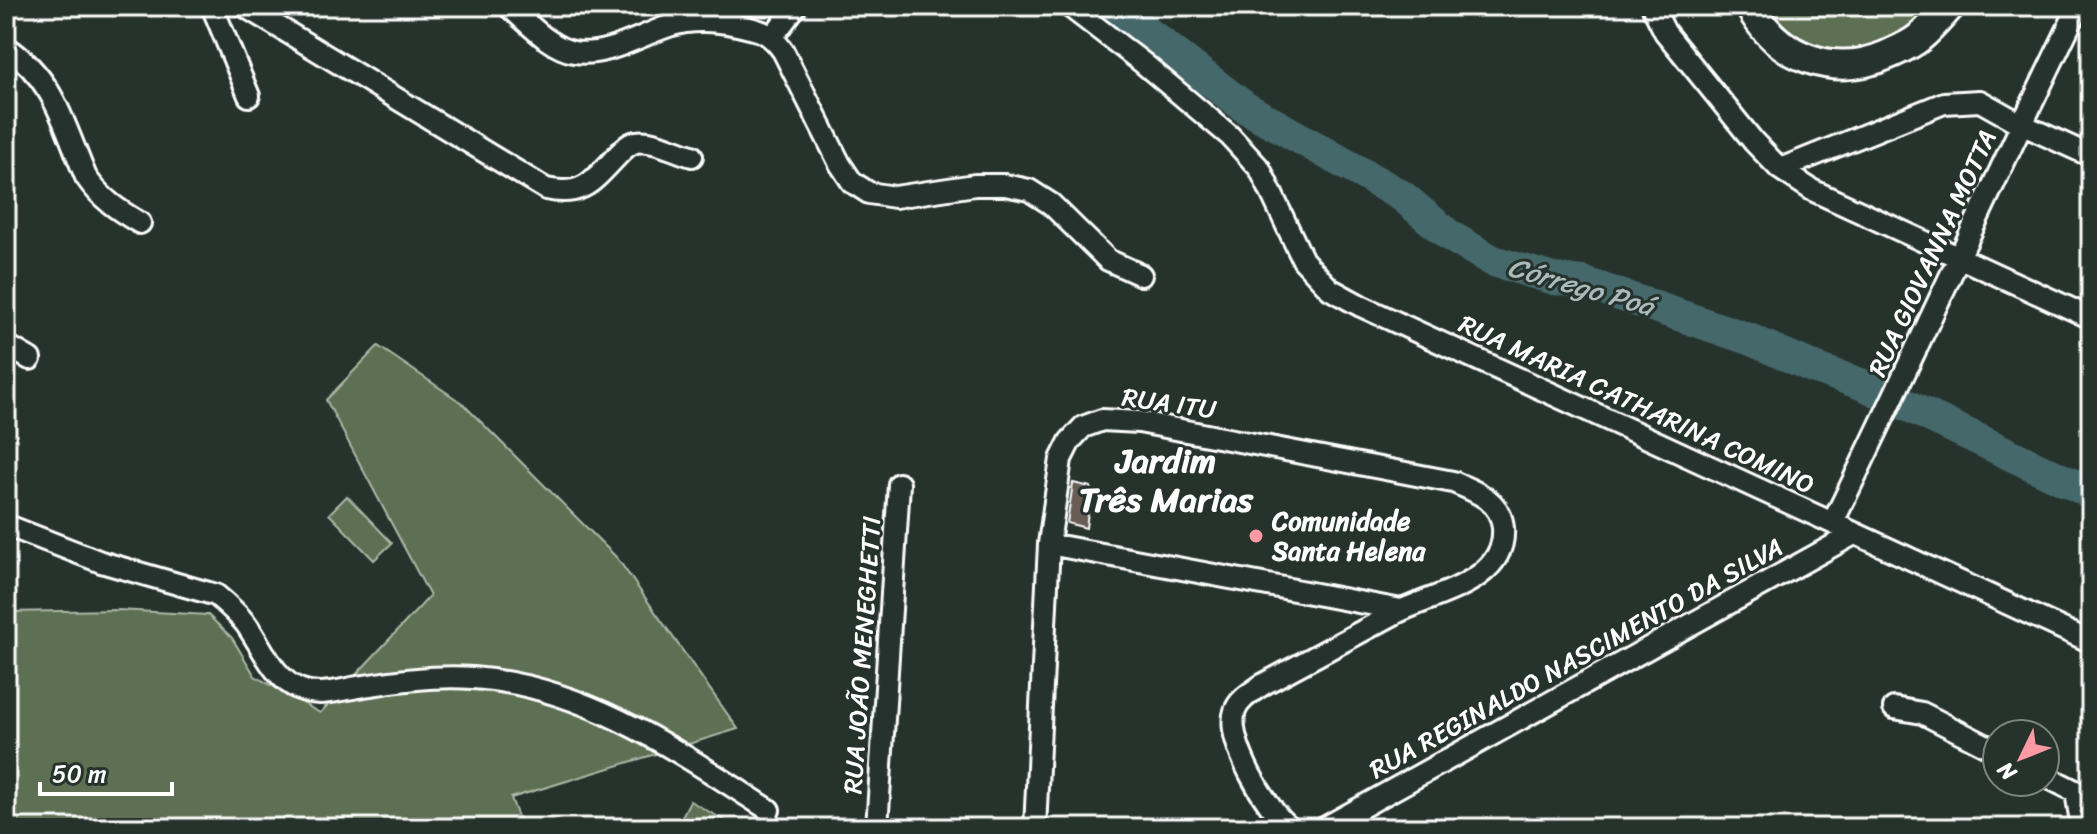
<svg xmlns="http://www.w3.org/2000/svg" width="2097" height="834" font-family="Sriracha,sans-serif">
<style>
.green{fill:#5d7053;stroke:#aeb8a9;stroke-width:2}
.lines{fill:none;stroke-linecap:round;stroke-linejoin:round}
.river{stroke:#45676b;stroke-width:32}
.building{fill:#675b55;stroke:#fff;stroke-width:2}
.street-casing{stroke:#fff;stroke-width:26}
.secondary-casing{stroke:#fff;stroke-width:34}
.street{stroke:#26332d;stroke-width:20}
.secondary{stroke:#26332d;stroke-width:28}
.poi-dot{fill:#ff9aa2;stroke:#26332d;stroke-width:3}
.labels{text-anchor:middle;stroke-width:6;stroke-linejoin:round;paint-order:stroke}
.street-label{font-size:26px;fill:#fff;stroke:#26332d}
.poi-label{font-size:26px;font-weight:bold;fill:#fff;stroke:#26332d;text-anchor:start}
.water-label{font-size:28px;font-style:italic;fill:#abbbbc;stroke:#26332d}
.district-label{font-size:34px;font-weight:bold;fill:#fff;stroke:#26332d}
</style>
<rect width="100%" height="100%" fill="#26332d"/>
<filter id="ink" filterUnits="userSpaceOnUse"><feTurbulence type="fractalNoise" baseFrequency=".0125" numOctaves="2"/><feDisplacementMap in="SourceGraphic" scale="16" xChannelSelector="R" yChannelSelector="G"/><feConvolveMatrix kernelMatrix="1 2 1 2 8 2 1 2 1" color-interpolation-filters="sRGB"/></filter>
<g filter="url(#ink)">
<path class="green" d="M1769 6H1931L1906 30 1858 54 1804 47 1774 19Z
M378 346 462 403 617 558 738 729 511 798 522 828H6V612L118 610 208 615 232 638 255 676 320 713 430 596 326 400Z
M347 496 392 543 374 560 329 514Z
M690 801 738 828H676Z"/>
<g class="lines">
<path class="river" d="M1113 6 1246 108 1402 196 1450 236 1493 261 1554 279 1582 282 1749 339 1815 368 1864 385 2091 493"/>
</g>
<path class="building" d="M1073 483 1091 487 1086 528 1067 523Z"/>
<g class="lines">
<g class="street-casing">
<path id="street" d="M212 6 249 96
M244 6 546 189C582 197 592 182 616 157 622 151 627 144 636 142 653 139 675 151 692 156
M508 6C527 21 549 48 574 52 607 57 638 36 669 26 691 19 714 20 737 25 760 30 769 31 783 51L840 164 852 182 869 193 895 197 975 185H1005L1029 190 1051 204 1108 260 1141 275
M1069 6 1143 63 1230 136 1260 169 1303 260 1330 289 1361 306 2091 642
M1652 6 1665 32 1754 142 1780 169 1812 190 2091 318
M773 36 796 6
M6 47C55 79 64 126 86 177 101 199 118 210 140 223
M1780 169 1944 103 1980 101 2021 124 2091 156
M6 345 30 359
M1833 522C1917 351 1995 177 2079 6
M6 525 101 562 216 595C227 604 237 613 246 624 262 646 273 678 299 689 322 698 342 689 364 686 399 680 438 675 473 678 585 686 678 751 769 810
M1049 544 1401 610
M1894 708 1922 713 1997 751
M2045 776 2091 799
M2076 792 2082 828
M877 828 899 484
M1035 828 1049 544 1061 459 1070 441 1083 427 1102 420 1139 422 1453 482C1475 491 1501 500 1503 528 1507 583 1432 594 1396 613 1351 637 1307 661 1262 685 1252 692 1239 699 1235 711 1225 740 1267 811 1290 828
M1324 828 1854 534"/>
</g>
<g class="secondary-casing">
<path id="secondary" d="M1750 6C1777 58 1834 78 1887 55 1898 50 1911 45 1920 37 1931 28 1940 17 1950 6"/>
</g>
<use href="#street" class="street"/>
<use href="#secondary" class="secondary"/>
</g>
</g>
<circle class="poi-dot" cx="1256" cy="536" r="8"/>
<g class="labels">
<g class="street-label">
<text transform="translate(1932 253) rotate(-65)" y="9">RUA GIOVANNA MOTTA</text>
<text transform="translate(1169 403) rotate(8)" y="9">RUA ITU</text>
<text transform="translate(1637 404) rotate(25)" y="9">RUA MARIA CATHARINA COMINO</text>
<text transform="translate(862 655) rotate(-86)" y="9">RUA JOÃO MENEGHETTI</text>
<text transform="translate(1576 658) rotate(-29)" y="9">RUA REGINALDO NASCIMENTO DA SILVA</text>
</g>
<g class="poi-label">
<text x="1272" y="530">Comunidade<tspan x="1272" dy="30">Santa Helena</tspan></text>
</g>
<g class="water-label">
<text transform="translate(1581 286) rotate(16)" y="10">Córrego Poá</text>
</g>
<g class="district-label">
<text x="1166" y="472">Jardim<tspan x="1166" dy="39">Três Marias</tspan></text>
</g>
</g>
<rect width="2097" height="834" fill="none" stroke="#26332d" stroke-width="32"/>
<rect x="16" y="16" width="2065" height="802" fill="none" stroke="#fff" stroke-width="3" filter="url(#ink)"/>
<g transform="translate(2021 758) rotate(227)"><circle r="38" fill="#26332d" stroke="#7d8581" stroke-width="2"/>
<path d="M0-6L14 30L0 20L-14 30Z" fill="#ff9aa2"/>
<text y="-12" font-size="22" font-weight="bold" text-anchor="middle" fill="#ffffff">N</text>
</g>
<path d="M40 782v12h132v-12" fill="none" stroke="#ffffff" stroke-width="4"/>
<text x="52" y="782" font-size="24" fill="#ffffff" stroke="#26332d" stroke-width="6" paint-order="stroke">50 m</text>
</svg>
